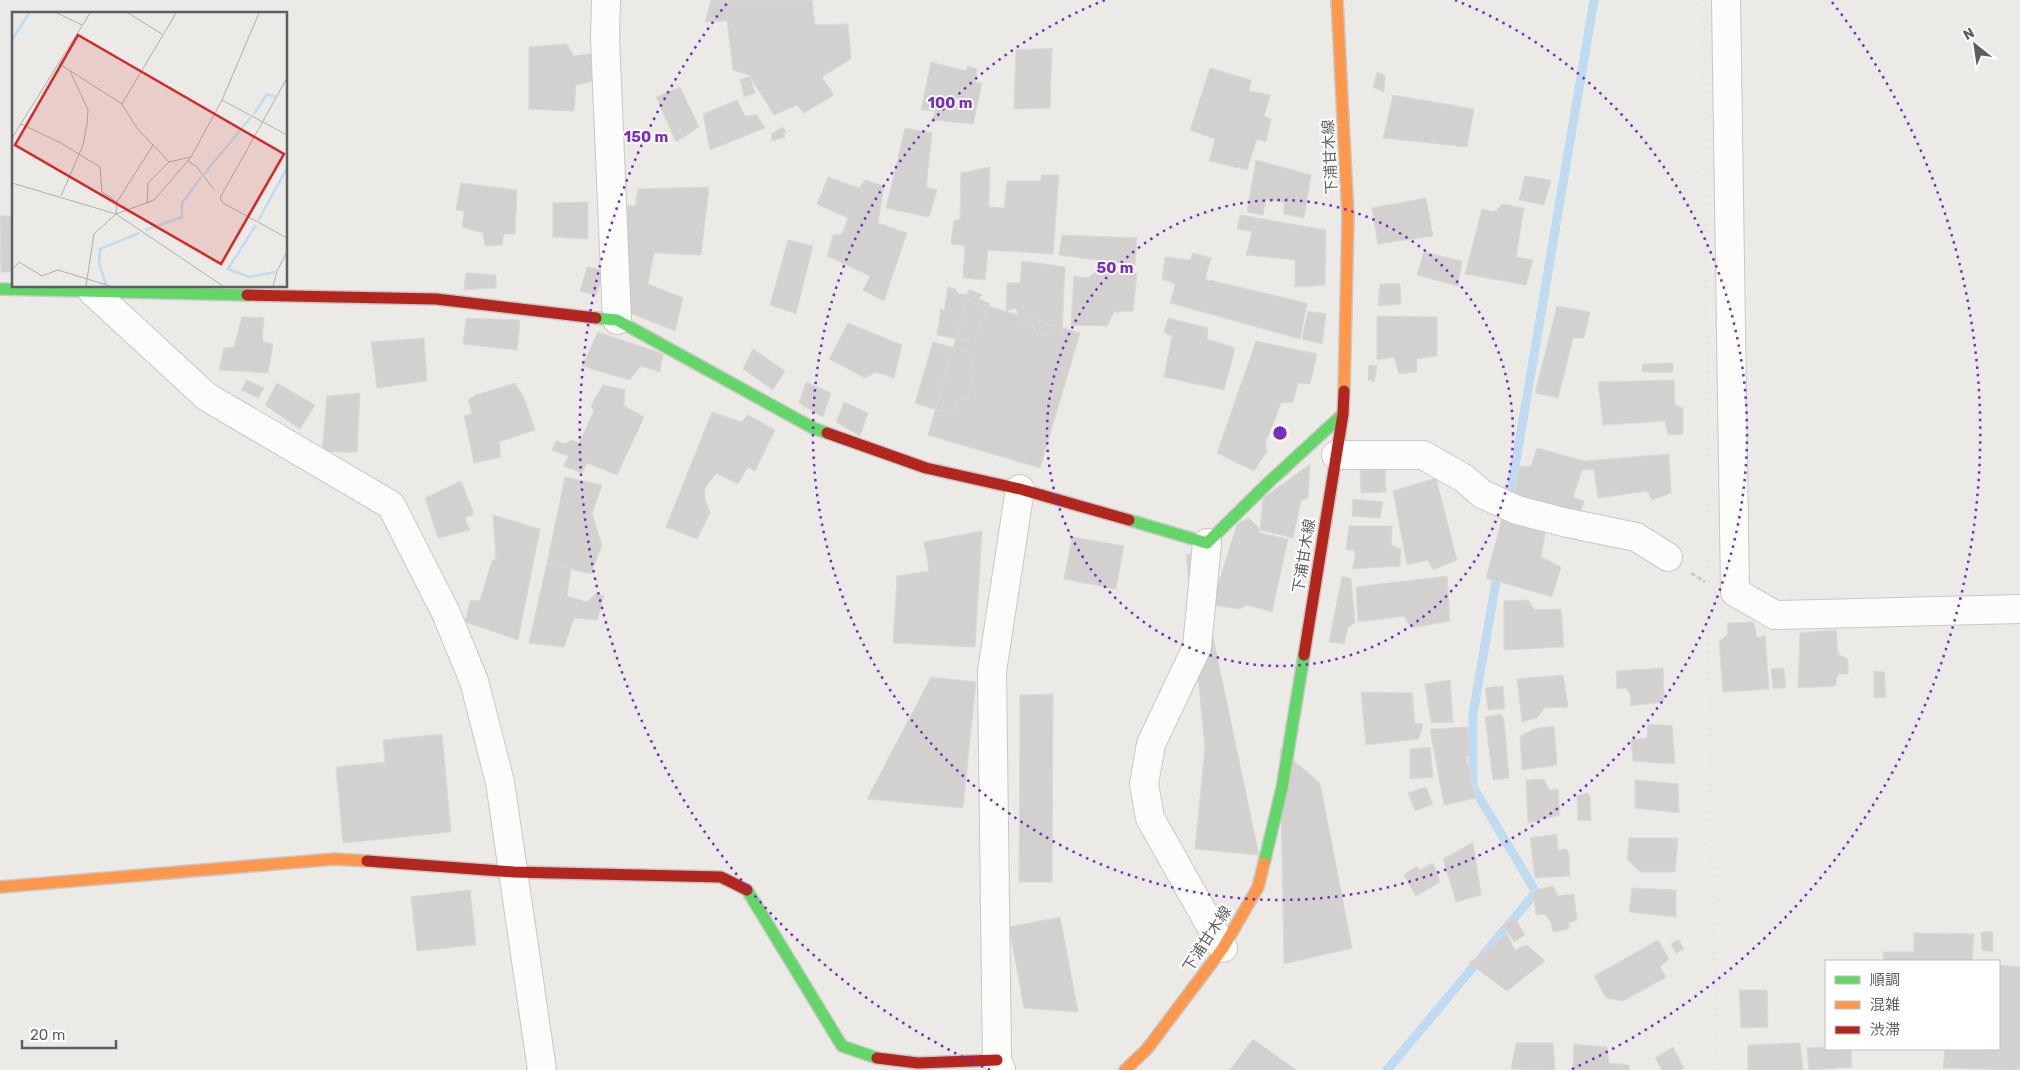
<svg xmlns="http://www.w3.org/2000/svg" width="2020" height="1070" font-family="Rubik,'Noto Sans JP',sans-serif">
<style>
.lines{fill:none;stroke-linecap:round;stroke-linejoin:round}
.stream{stroke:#bfdbf1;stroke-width:9}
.building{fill:#d2d1cf;stroke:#dad9d6}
.street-casing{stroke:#c8c8c8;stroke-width:30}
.fast-casing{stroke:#c8c8c8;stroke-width:14}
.slow-casing{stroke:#c8c8c8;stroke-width:14}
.jam-casing{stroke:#c8c8c8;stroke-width:14}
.path{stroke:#c9ccca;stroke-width:3;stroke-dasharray:5 2.5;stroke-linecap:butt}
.street{stroke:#fcfcfb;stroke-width:28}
.fast{stroke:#63d668;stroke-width:11}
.slow{stroke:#ff974d;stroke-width:11}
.jam{stroke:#b3261e;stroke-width:11}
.rail{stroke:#e2e2e2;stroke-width:4;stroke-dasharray:1 6;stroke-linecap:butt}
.ring{fill:none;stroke:#7b2cbf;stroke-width:2.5;stroke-dasharray:2.5 5}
.labels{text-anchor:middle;stroke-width:4;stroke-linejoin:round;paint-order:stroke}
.street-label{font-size:15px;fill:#5c5f63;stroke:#fff}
.inset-river{fill:none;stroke:#bfdbf1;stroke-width:2.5}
.inset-road{fill:none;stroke:#aeaeae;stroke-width:1}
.view{fill:#d62828;fill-opacity:0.15;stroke:#d62828;stroke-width:2.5}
.inset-edge{fill:none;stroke:#5c5f63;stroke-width:2.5}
.centre{fill:#7b2cbf;stroke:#fff;stroke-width:2.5}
.ring-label{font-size:15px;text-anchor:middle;font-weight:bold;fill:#7b2cbf;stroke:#fff;stroke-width:4;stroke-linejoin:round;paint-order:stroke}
</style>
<rect width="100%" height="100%" fill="#ebeae6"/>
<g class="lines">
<path class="stream" d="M1504 532 1594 0
M1387 1070 1536 892 1473 787V714L1498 570"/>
</g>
<path class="building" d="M711 0H812L815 25 848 24 851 59 822 77 834 95 804 113 797 105 774 115 749 75 733 70 727 21 705 22Z
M567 44 574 56 602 52 601 79 576 85 574 111 529 109V47Z
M1052 48 1050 108 1014 109 1016 50Z
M931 62 966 71 968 66 977 69 975 82 982 83 973 124 933 120 935 111 921 110Z
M1210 68 1251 80 1249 91 1270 95 1264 116 1271 119 1266 142 1257 139 1247 170 1209 161 1215 139 1190 130Z
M1377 72 1385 75 1384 92 1373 87Z
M750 77 755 93 744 97 740 79Z
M680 87 699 127 676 142 656 97Z
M1393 95 1474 109 1467 147 1383 138Z
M737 100 745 116 757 115 765 128 710 150 703 114Z
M783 127 786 132 783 133 785 137 772 141 771 134Z
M905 128 932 133 926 187 937 190 929 217 886 208Z
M1256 160 1311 175 1304 218 1284 214V202L1266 200 1263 215 1247 212Z
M990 167 989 207 1004 208 1007 181H1040L1042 175H1059L1053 254 988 250 985 280 963 278 965 246 951 244 954 221 960 219 961 173Z
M1525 176 1551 180 1544 205 1519 200Z
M828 177 859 188 865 180 884 186 878 223 907 233 884 301 863 290 870 276 827 256 833 235 842 234 848 218 817 204Z
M461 183 517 190 515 234H504L502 245 485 246 483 233 462 227 464 211 456 210Z
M709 187 701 255 654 253 648 284 683 298 675 331 630 313 627 205 635 206 638 189Z
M1426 198 1433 236 1378 244 1372 208Z
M588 202V239L553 237V203Z
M1502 204 1524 208 1516 257 1533 260 1526 285 1465 274 1482 209 1495 212Z
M1240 215 1326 230 1325 285 1295 287V260L1246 255 1252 234 1250 231 1237 229Z
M0 216H14V272H1Z
M1062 235 1137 238 1135 265 1059 255Z
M788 240 813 246 796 314 770 305Z
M1424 252 1462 261 1458 286 1417 275Z
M1193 253 1211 258 1205 279 1307 303 1300 339 1170 303 1175 284 1162 279 1165 257 1190 260Z
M1022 261 1065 267 1062 332 1038 335 1031 322 1021 325 1016 308 1006 311 1007 283H1020Z
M587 267 605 270 596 295 580 291Z
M1098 270 1137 274 1133 311 1114 312 1107 326 1071 325 1074 276 1088 278Z
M466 273 496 275V288L464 290Z
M1380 284H1400L1401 304 1378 306Z
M948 287 955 289 958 293 967 295 969 289 983 295 979 297 980 300 990 303 974 342 937 335 941 308 944 311Z
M967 300 1080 333 1040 468 928 435Z
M1557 306 1590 312 1584 338H1573L1558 398 1535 393Z
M1308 311 1326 314 1322 344 1302 339Z
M1377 316 1437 317V356L1417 359V372L1399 374 1394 357 1377 360Z
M242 317 264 318 262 341 273 344 268 373 219 370 224 348 234 347Z
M466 318 520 320 517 350 463 344Z
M1168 318 1208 328 1207 339 1235 348 1224 390 1164 377 1172 336 1164 333Z
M848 323 902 345 894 378 876 372 865 378 829 359Z
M598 332 663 354 660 372 641 366 629 380 582 366Z
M424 338 427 381 377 388 371 342Z
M1256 341 1317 354 1310 384 1298 383 1293 402 1281 403 1265 444 1267 451 1254 471 1217 453Z
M933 342 969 352 975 371 968 398 957 400 951 415 915 403Z
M753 349 785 371 773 390 743 369Z
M1673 363V372H1642L1643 364Z
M1369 365 1377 366 1374 382 1368 380Z
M247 380 264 388 258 398 241 390Z
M1674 380 1675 405 1683 408V434L1668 435 1665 421 1603 425 1598 382Z
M806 382 831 393 823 417 799 403Z
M277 383 315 405 300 429 265 405Z
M515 383 524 398 535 430 499 442 501 457 474 463 464 416 472 414 468 400 476 395Z
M603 385 625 390 624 406 644 417 617 475 587 463 582 473 563 466 569 456 552 450 556 441 564 444 572 440 579 443 594 411 591 405Z
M360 393 357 452H322L327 396Z
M844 402 868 413 860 436 836 422Z
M712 412 741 422 748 415 775 430 755 471 748 467 738 484 716 473 705 488V500L710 513 697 539 666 527Z
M1537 448 1584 461 1669 454 1671 493 1652 500 1647 491 1598 498 1594 469 1582 470 1573 497 1584 501 1580 515 1514 497 1519 467 1531 466Z
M1310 464 1308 498 1301 501 1293 538 1260 530 1263 498Z
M1385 469 1386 492 1361 493 1360 471Z
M565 477 602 485 592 514 602 545 591 574 547 563Z
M1436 478 1457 560 1433 570 1428 560 1407 565 1393 491Z
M461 481 474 514 465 518 470 530 438 538 425 498Z
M1353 499 1383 502 1380 518 1352 516Z
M493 515 540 529 518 640 465 622 470 601 480 600 492 561 496 559Z
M1249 518 1258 527 1260 533 1288 539 1272 612 1247 605 1240 609 1212 605 1237 524Z
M1502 519 1545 533 1541 557 1561 567 1552 597 1486 578Z
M1349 526H1392L1391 545 1401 549 1400 566 1352 569 1356 554 1353 550H1346Z
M982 531 975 647 893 643 897 576 929 571 924 542Z
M1072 537 1124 546 1116 589 1064 579Z
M1186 554 1201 556 1203 590 1259 855 1195 849 1205 747Z
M547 563 571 569 567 596 587 602 596 593 604 596 597 620 574 618 564 647 529 643Z
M1342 576 1351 579 1355 623 1348 627 1344 644 1329 642Z
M1447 576 1450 621 1411 628 1404 616 1358 622 1356 587Z
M1528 600 1535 610 1561 609 1564 647 1504 650V601Z
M1754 622 1757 638 1765 635 1769 689 1723 692 1719 642 1728 634 1727 623Z
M1836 630 1838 654 1848 659V674H1838L1835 686 1798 688 1800 633Z
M1663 668 1664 702 1630 706 1631 696 1626 688 1617 689 1616 671Z
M1784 668 1786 688H1773L1771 669Z
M1874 671 1884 672 1886 697 1874 698Z
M1563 675 1568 707 1544 708 1538 717 1522 722 1517 679Z
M931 677 976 682 963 808 867 799Z
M1450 680 1453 722 1431 723 1425 684Z
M1503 686 1505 709 1488 710 1485 688Z
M1361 692 1412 693 1415 723 1423 724 1419 739 1366 745Z
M1053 694 1052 882H1019L1020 695Z
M1501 714 1504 720 1509 778 1493 780 1485 717Z
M1648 724 1672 726 1675 764 1633 761 1631 740 1647 738Z
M1554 726 1557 765 1522 770 1520 736 1534 729Z
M1468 727 1470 754 1466 757 1476 798 1444 805 1430 729Z
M442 734 451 832 343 843 336 767 385 762 383 740Z
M1430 747 1433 777 1410 779V749Z
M1280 749 1320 783 1352 948 1284 964Z
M1544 779 1549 790 1558 789 1560 815 1528 823 1526 780Z
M1635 780 1678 784 1679 813 1635 808Z
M1426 787 1433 804 1415 811 1408 793Z
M1588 793 1590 796 1591 821 1578 820 1577 796Z
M1557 834 1558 850 1566 849 1569 854 1570 876 1535 878 1530 838Z
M1629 838H1678L1675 872H1640L1627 859Z
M1473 842 1481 895 1456 902 1443 859Z
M1433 863 1440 882 1416 896 1404 875 1417 866 1420 870Z
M1553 886 1558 896 1574 894 1577 920 1569 923V929L1553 932 1551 923 1545 914 1536 915 1533 891Z
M1632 888 1676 890V917L1629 912Z
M470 890 476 945 417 951 411 897Z
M1060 917 1078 1012 1024 1008 1009 927Z
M1515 918 1525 935 1514 942 1503 925Z
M1981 932H1993V952L1982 950Z
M1914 933 1974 934 1972 961H1883V952H1914Z
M1507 934 1515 950 1527 945 1545 961 1507 991 1469 963Z
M1678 939 1684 949 1676 953 1671 944Z
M1658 940 1669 959 1660 967 1666 977 1623 1001 1606 998 1594 976Z
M1999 965 2020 967V1070L1943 1068 1945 1049H1999Z
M1739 990H1767L1768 1027 1741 1028Z
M1253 1039 1296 1070H1230Z
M1516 1043H1553L1555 1070 1511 1069Z
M1800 1043 1803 1070H1748V1045Z
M1574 1044 1607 1047 1609 1063 1629 1065V1070H1573Z
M1673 1047 1684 1068 1681 1070H1662L1655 1058Z
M1826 1047 1851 1049 1852 1067 1809 1070 1807 1048Z"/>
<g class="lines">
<g class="street-casing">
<path id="street" d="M606 0 605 38 617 320
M1726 0 1735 592 1775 615 2020 609
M92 291 207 397 391 505 446 613 474 681 500 782 542 1070
M1336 455H1423L1465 479 1482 494 1517 510 1563 522 1636 537 1668 557
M1207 543 1197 647 1151 744 1144 784 1150 818 1223 948
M1001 1070 997 1060 992 671 1020 489"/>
</g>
<g class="fast-casing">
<path id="fast" d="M0 289 247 295
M596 318 617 320 813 428 827 433
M1129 520 1207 543 1268 483 1343 414
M1264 863 1282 788 1304 655
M747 890 842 1046 877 1058"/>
</g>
<g class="slow-casing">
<path id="slow" d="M1337 0 1348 217 1344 391
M0 887 335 859 367 861
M1125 1070 1147 1049 1223 948 1258 887 1264 863"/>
</g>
<g class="jam-casing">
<path id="jam" d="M247 295 436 299 596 318
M827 433 926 468 1020 489 1129 520
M1304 655 1343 414 1344 391
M367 861 514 872 721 877 747 890
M877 1058 918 1063 997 1060"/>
</g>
<path class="path" d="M1691 573 1705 582"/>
<use href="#street" class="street"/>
<use href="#fast" class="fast"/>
<use href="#slow" class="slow"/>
<use href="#jam" class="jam"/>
<path class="rail" d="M1704 0 1710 773 1717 1070"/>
</g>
<g class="ring">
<circle cx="1280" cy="433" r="233"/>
<path d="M1455 0A467 467 0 1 1 1105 0"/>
<path d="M990 1070A700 700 0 0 1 728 2M1832 2A700 700 0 0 1 1570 1070"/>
</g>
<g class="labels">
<g class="street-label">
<text transform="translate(1330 157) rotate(-93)" y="5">下浦甘木線</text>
<text transform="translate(1304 556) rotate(-81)" y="5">下浦甘木線</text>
<text transform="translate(1207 939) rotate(-57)" y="5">下浦甘木線</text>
</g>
</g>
<g transform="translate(12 12)">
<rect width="275" height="275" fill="#ebeae6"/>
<path class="inset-river" d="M0 28 17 1M242 102 255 82 263 85M192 162 239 105M246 209 275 156M244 213 216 257 237 265 263 260M133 218 170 205V191L189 165M94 272 87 251 88 237 127 221"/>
<path class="inset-road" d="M45 1 70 13M116 1 150 22M46 51 110 92 124 115 157 150 179 145M275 66 208 186 211 191 275 226M210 88 275 123M110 92 164 1M9 112 49 131 88 155 90 180 105 190M0 126 78 1M176 149 184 154 203 179M0 171 104 202 211 274M49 184 71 133 75 112 76 98 58 59M135 192 136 171 157 150M104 202 142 188 179 145 210 88 247 1M0 258 7 250 30 264 46 258 98 274M74 274 82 222 104 202 105 190 141 133M261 274 265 259 275 240"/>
<path class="view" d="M66 23 272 142 209 252 3 133Z"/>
<rect width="275" height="275" class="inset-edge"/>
</g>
<circle cx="1280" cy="433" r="8" class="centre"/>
<g class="ring-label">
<text x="950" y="108">100 m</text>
<text x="646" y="142">150 m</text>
<text x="1115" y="273">50 m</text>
</g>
<rect x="1825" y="960" width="175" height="90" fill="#ffffff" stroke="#bebfc1"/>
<rect x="1835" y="976" width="25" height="8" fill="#63d668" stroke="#bebfc1"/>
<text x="1870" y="985" font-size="15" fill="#5c5f63">順調</text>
<rect x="1835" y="1001" width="25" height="8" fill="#ff974d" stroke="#bebfc1"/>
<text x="1870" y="1010" font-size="15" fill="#5c5f63">混雑</text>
<rect x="1835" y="1026" width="25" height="8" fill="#b3261e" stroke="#bebfc1"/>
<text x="1870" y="1035" font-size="15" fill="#5c5f63">渋滞</text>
<g transform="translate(1975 45) rotate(330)" stroke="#ffffff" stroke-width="4" paint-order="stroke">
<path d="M0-4L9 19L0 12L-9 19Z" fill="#5c5f63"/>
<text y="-8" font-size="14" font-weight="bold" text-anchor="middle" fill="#5c5f63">N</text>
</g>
<path d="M22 1040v8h94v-8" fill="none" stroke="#5c5f63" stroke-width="2.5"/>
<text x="30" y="1040" font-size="15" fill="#5c5f63" stroke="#ffffff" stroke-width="4" paint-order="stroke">20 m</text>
</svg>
